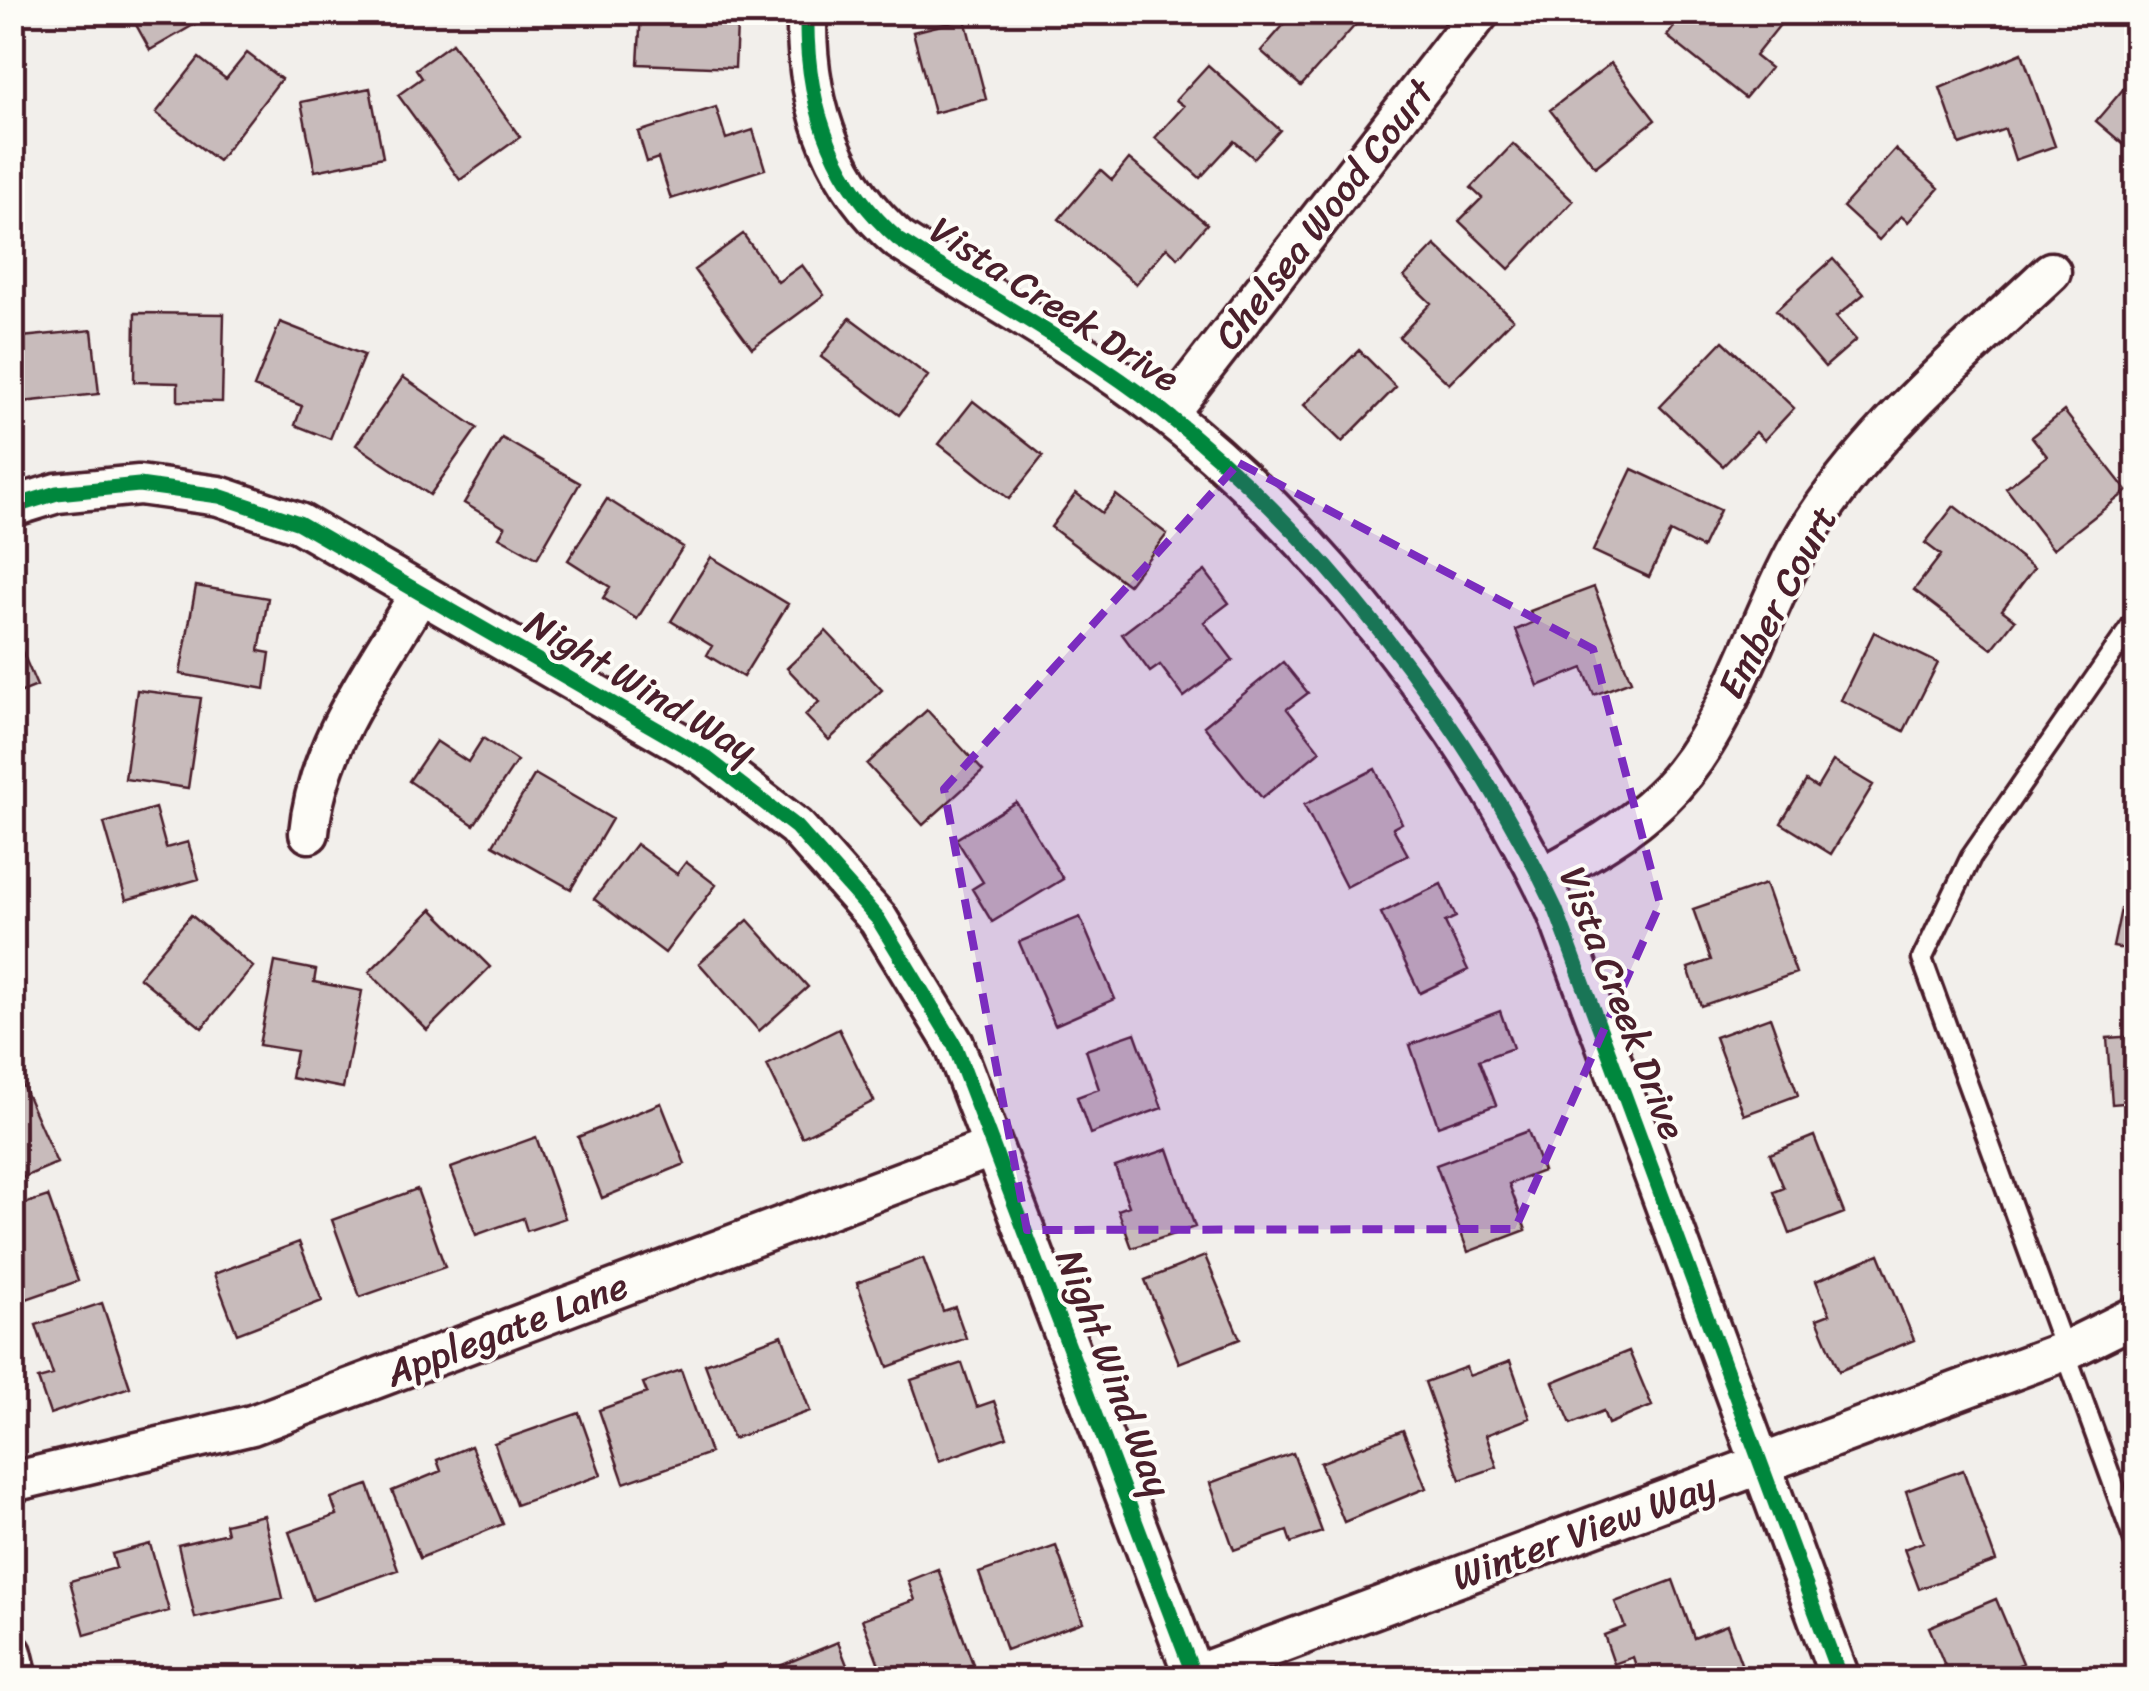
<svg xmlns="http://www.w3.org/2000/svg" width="2149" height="1691" font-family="Sriracha,sans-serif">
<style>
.building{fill:#c8bbbb;stroke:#4a1f2b;stroke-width:2.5}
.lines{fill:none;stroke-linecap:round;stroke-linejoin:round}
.lane-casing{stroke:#4a1f2b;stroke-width:25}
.street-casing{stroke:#4a1f2b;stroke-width:45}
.lane{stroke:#fdfcf7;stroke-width:18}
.street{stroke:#fdfcf7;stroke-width:38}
.cycleway-casing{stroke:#fdfcf7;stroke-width:21}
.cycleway{stroke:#00873e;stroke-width:15}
.marked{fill:#7b2cbf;fill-opacity:0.2;stroke:#7b2cbf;stroke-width:8;stroke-dasharray:20 12;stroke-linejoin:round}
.labels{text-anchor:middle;stroke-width:8;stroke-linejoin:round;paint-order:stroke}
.street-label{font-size:38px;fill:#4a1f2b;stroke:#fdfcf7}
</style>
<rect width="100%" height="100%" fill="#f2efeb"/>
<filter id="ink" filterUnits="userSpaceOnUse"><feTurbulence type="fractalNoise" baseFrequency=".01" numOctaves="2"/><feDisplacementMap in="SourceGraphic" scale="20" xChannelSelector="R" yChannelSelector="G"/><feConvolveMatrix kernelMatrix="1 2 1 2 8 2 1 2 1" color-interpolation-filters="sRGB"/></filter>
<g filter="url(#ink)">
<path class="building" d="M129 12H216L150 50Z
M641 12H702L701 24 737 25 735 68 638 64Z
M1295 12H1344L1357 23 1301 86 1261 51Z
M1685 12 1787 16 1755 56 1770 68 1745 98 1667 36Z
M965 19 986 99 934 113 913 32Z
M452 43 520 137 460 180 398 95 422 78 416 69Z
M247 53 281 79 218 161 156 113 199 58 226 79Z
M2022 53 2055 146 2015 160 2005 129 1960 145 1940 88Z
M1611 63 1655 120 1595 167 1550 110Z
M1208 65 1280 130 1254 158 1234 141 1200 178 1155 138 1184 106 1176 100Z
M2131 80 2136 84V155L2096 121Z
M370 88 383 157 315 171 301 102Z
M716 107 726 139 753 130 765 169 671 199 658 158 647 162 638 132Z
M1513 144 1573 201 1509 269 1459 221 1482 198 1471 188Z
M1895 149 1939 188 1908 222 1901 216 1879 240 1843 207Z
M1129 159 1207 224 1178 258 1167 247 1136 284 1059 219 1101 170 1112 180Z
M743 234 778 282 802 265 824 295 752 348 694 270Z
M1435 245 1513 319 1449 384 1399 337 1431 303 1404 277Z
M1833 259 1864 294 1836 317 1856 340 1825 367 1776 310Z
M135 313 224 314 222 402 178 401V383L134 382Z
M850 318 928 376 899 415 821 357Z
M280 322 364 355 330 439 295 425 302 406 254 387Z
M92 330 99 394 12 403V338Z
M1723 341 1794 408 1764 440 1756 432 1723 466 1660 407Z
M1359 350 1396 387 1342 442 1304 405Z
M403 377 477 428 430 495 356 445Z
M973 401 1043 456 1009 499 939 444Z
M2064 411 2127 491 2053 549 2006 488 2047 456 2032 437Z
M502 438 580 483 537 558 499 537 505 527 464 503Z
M1632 469 1720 510 1702 548 1670 532 1649 577 1593 551Z
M1076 493 1102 513 1116 495 1167 534 1128 585 1051 527Z
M607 499 683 547 637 619 603 598 610 587 568 560Z
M1954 506 2034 568 2002 610 2015 620 1992 649 1914 590 1941 555 1925 543Z
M711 557 788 604 743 677 707 655 712 646 671 621Z
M1205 571 1229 603 1204 622 1233 660 1184 697 1160 665 1150 672 1122 634Z
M196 586 268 598 259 651 270 653 265 689 180 674Z
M1594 587 1631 681 1594 695 1583 668 1538 686 1516 630 1534 622 1530 611Z
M12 628 37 686 12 696Z
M826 631 882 690 829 740 805 715 819 702 787 668Z
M1874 632 1938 663 1904 731 1841 700Z
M1283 662 1308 693 1287 709 1320 751 1262 798 1204 726Z
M137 690 201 698 188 788 125 779Z
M927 710 983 771 923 825 867 764Z
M483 738 517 761 474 825 409 781 436 741 468 762Z
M1833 761 1873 785 1831 854 1781 823 1806 781 1817 788Z
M1375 769 1402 823 1393 828 1408 855 1346 887 1304 805Z
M535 774 612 819 571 889 493 845Z
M1016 802 1063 879 992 922 972 889 983 882 956 839Z
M155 808 166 848 188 842 199 879 126 900 104 823Z
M636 844 677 874 686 862 716 885 665 953 594 899Z
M1441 884 1456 917 1445 922 1468 970 1420 993 1381 913Z
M1765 884 1796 973 1701 1006 1688 968 1711 960 1693 909Z
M432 909 490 967 427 1030 369 972Z
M2121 909 2136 912V951L2113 947Z
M191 915 253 967 202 1028 139 977Z
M1080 917 1115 999 1055 1025 1019 942Z
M748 920 808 987 759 1031 699 963Z
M275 962 316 970 314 982 362 991 343 1088 291 1078 296 1051 259 1045Z
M1500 1011 1513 1048 1479 1060 1496 1105 1438 1126 1410 1045Z
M1770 1017 1798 1095 1744 1115 1715 1037Z
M839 1029 874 1101 802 1137 767 1065Z
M1135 1033 1162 1108 1090 1134 1077 1097 1099 1089 1086 1050Z
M2136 1036V1102L2112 1104 2107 1038Z
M21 1082 57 1163 12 1182V1085Z
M661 1103 685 1164 602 1198 578 1137Z
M1528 1131 1543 1171 1509 1184 1526 1230 1468 1252 1436 1165Z
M1814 1136 1844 1213 1790 1234 1774 1192 1784 1188 1770 1154Z
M536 1137 565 1218 527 1231 523 1218 476 1235 451 1168Z
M1168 1149 1195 1227 1132 1248 1118 1210 1129 1206 1115 1167Z
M417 1189 445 1267 360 1297 332 1220Z
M48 1196 78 1281 18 1302 12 1287V1208Z
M299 1242 322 1301 237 1334 214 1274Z
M1879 1254 1914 1340 1839 1371 1817 1319 1830 1314 1816 1281Z
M1205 1256 1240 1339 1179 1363 1145 1280Z
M923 1258 943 1311 955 1307 966 1338 888 1367 857 1283Z
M102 1303 130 1387 50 1414 38 1379 53 1375 36 1325Z
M782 1335 810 1411 733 1439 705 1364Z
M1629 1351 1652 1406 1608 1424 1603 1411 1571 1424 1553 1382Z
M1510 1361 1530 1418 1486 1435 1497 1467 1460 1480 1425 1382 1466 1367 1469 1376Z
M962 1363 977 1407 994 1401 1007 1437 939 1461 911 1380Z
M681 1370 710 1453 624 1483 599 1410 647 1393 643 1383Z
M579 1413 601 1475 516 1505 494 1443Z
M1403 1430 1426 1488 1344 1522 1320 1463Z
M471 1446 503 1524 420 1558 392 1491 441 1471 437 1460Z
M1293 1453 1322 1532 1291 1543 1287 1531 1234 1550 1210 1483Z
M1963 1470 1996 1561 1919 1589 1904 1549 1923 1542 1906 1491Z
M368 1485 398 1570 313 1600 289 1532 337 1515 331 1498Z
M264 1515 283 1598 195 1618 178 1545 227 1533 225 1524Z
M150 1544 169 1611 85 1635 70 1581 116 1568 112 1554Z
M1056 1546 1083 1622 1006 1650 979 1573Z
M938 1569 973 1664 935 1678 932 1674 884 1678 862 1619 915 1600 908 1581Z
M1673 1580 1694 1638 1727 1625 1742 1666 1709 1678H1640L1633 1657 1614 1664 1604 1635 1625 1627 1615 1602Z
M1996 1599 2023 1663 1992 1678H1950L1929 1627Z
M838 1642 852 1678H754L753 1677Z
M722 1664 727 1678H679Z"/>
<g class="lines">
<g class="lane-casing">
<path id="lane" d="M2136 619 1971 857 1922 959 2136 1546"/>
</g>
<g class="street-casing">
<path id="street" d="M807 12C805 101 831 181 899 240 985 296 1079 346 1160 409 1319 533 1470 727 1556 910L1840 1678
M1167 415 1480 12
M12 507 57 493 139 485 219 496 299 523 705 757 796 827 878 919 954 1044 1194 1676
M309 833C317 744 376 668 420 593
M1541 878C1583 855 1626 832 1661 798 1735 728 1759 604 1815 520 1879 424 1968 350 2051 272
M12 1482 252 1425 993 1147
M12 1653 18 1678
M1187 1678 2065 1351 2136 1316"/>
</g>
<use href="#lane" class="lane"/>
<use href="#street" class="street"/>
<g class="cycleway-casing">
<path id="cycleway" d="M807 12C805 101 831 181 899 240 985 296 1079 346 1160 409 1319 533 1470 727 1556 910L1840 1678
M12 507 57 493 139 485 219 496 299 523 705 757 796 827 878 919 954 1044 1194 1676"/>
</g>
<use href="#cycleway" class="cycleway"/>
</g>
</g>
<path class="marked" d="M1239 463 1593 649 1660 904 1515 1229 1027 1230 944 789Z"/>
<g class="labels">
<g class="street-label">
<text transform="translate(1324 214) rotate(-52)" y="13">Chelsea Wood Court</text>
<text transform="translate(1055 304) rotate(33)" y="13">Vista Creek Drive</text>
<text transform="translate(1777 602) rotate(-62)" y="13">Ember Court</text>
<text transform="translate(641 686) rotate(31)" y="13">Night Wind Way</text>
<text transform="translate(1623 1003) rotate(69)" y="13">Vista Creek Drive</text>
<text transform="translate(507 1329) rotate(-21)" y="13">Applegate Lane</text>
<text transform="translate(1114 1373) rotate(69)" y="13">Night Wind Way</text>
<text transform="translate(1584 1531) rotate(-20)" y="13">Winter View Way</text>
</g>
</g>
<rect width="2149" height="1691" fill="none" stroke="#fdfcf7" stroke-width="50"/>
<rect x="25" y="25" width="2099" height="1641" fill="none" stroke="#4a1f2b" stroke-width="4" filter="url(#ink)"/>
</svg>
